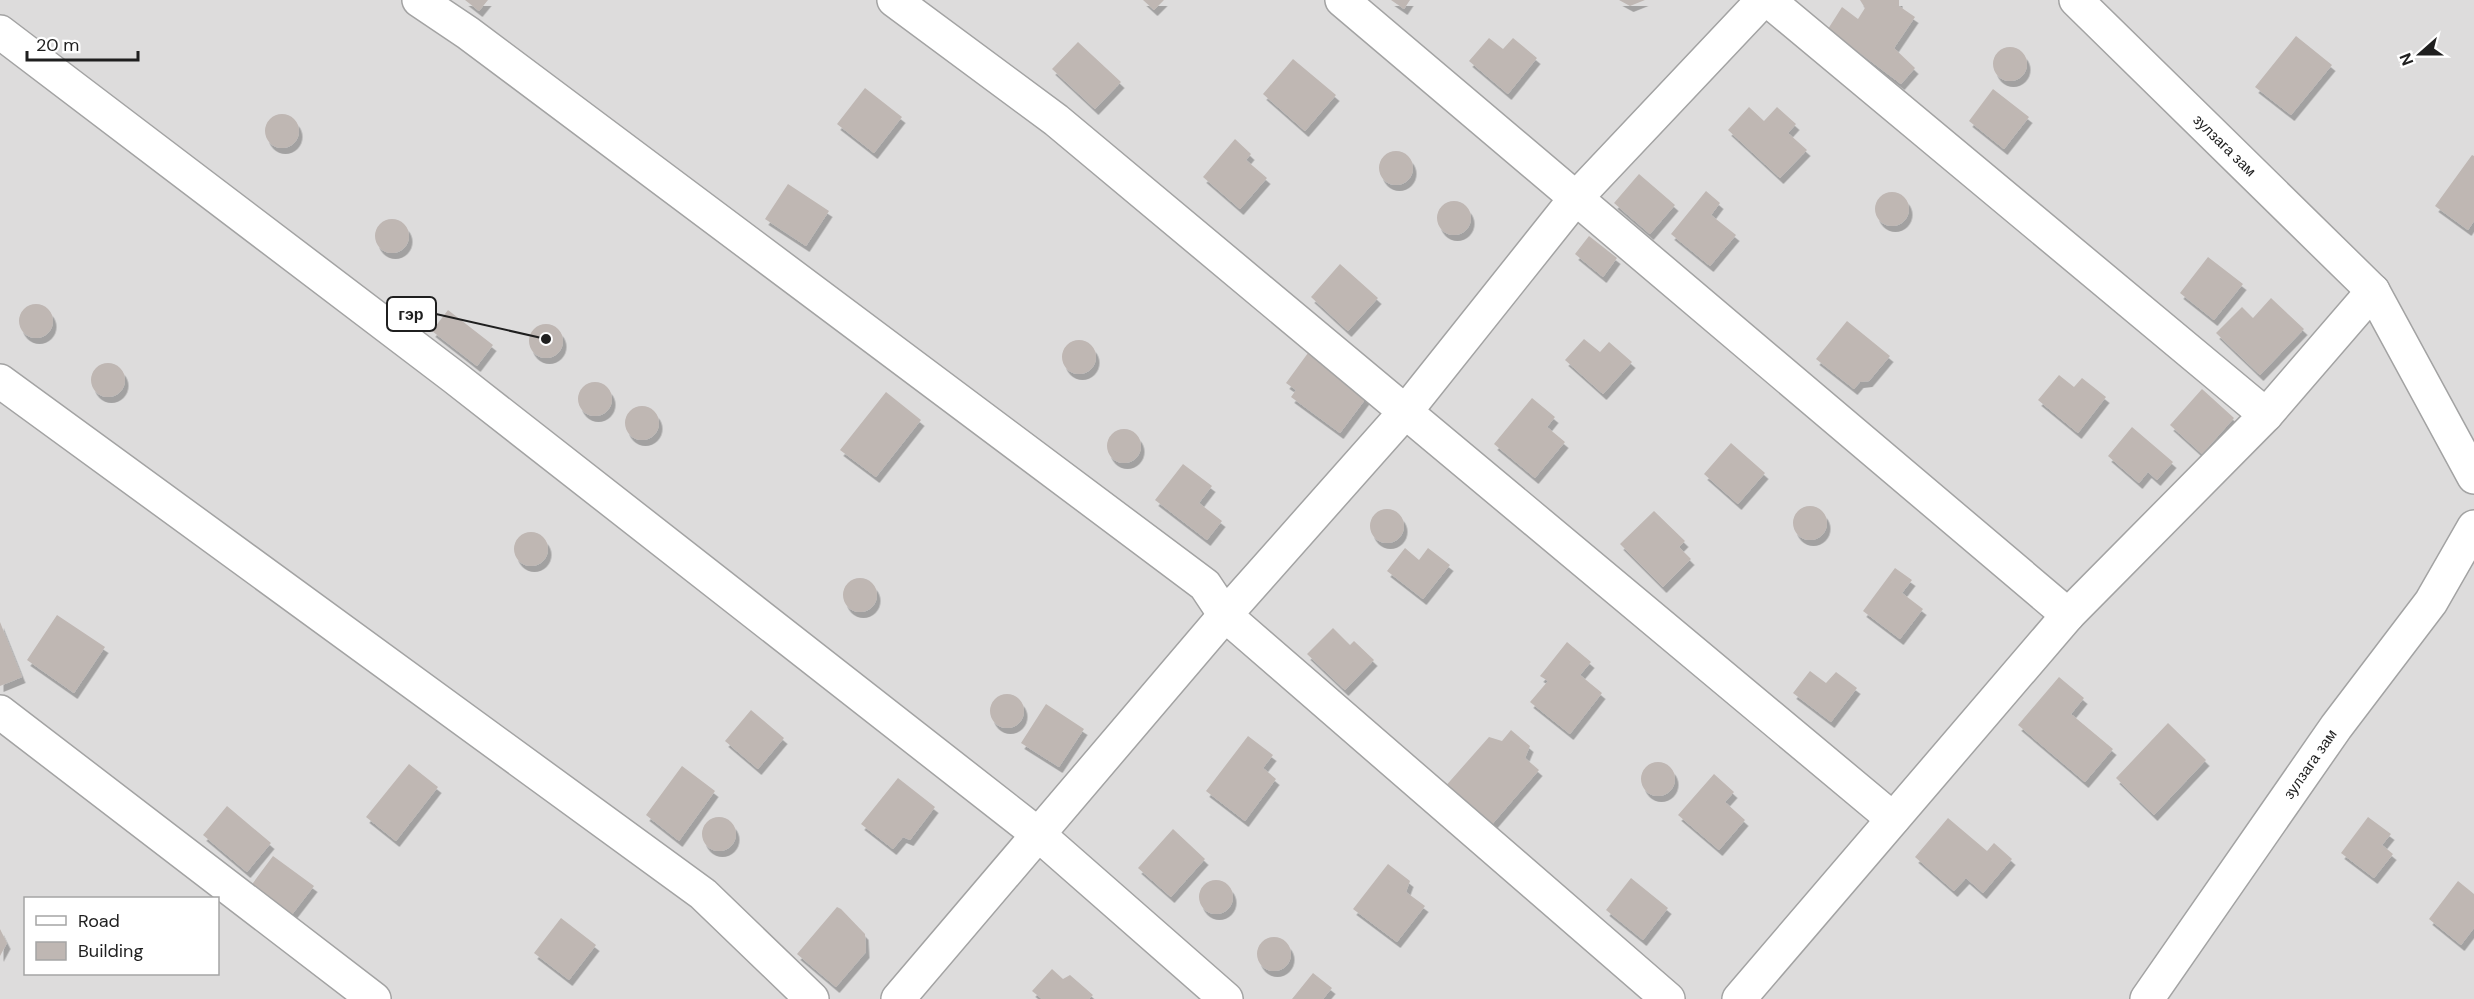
<svg xmlns="http://www.w3.org/2000/svg" width="2474" height="999" font-family="'DM Sans',sans-serif">
<style>
.residential{fill:#dddcdc;fill-rule:evenodd}
.building{fill:#bfb7b3;filter:url(#shadow)}
.lines{fill:none;stroke-linecap:round;stroke-linejoin:round}
.minor-casing{stroke:#a3a3a3;stroke-width:36}
.minor{stroke:#fff;stroke-width:33}
.labels{text-anchor:middle;stroke-width:4.5;stroke-linejoin:round;paint-order:stroke}
.street-label{font-size:15px;fill:#1f1f1f;stroke:#fff}
.leader{fill:none;stroke:#1f1f1f;stroke-width:2}
.callout-dot{fill:#1f1f1f;stroke:#fff;stroke-width:2}
.callout{fill:#fff;stroke:#1f1f1f;stroke-width:2}
.callout-label{font-size:16px;text-anchor:middle;font-weight:bold;fill:#1f1f1f}
</style>
<defs>
<filter id="shadow"><feDropShadow dx="3.5" dy="6" stdDeviation="0" flood-color="#0004"/></filter>
</defs>
<rect width="100%" height="100%" fill="#efece6"/>
<path class="residential" d="M0 0H2474V999H0ZM26 898H218V974H26Z"/>
<path class="building" d="M465 0H488L479 11Z
M1143 0H1164L1154 10Z
M1391 0H1410L1404 9Z
M1619 0H1645L1630 6Z
M1860 0H1899V6L1915 17 1894 48 1915 68 1901 84 1828 29 1842 7 1858 19 1865 8Z
M2296 36 2332 65 2291 115 2255 87Z
M1489 38 1503 49 1513 38 1537 58 1508 94 1469 61Z
M1078 42 1121 82 1095 109 1052 69Z
M1993 64a17 17 0 1 1 34 0a17 17 0 1 1-34 0Z
M1293 59 1336 95 1305 131 1263 94Z
M865 88 902 117 874 153 837 124Z
M1993 89 2029 117 2004 149 1969 121Z
M1749 107 1764 121 1777 107 1796 124 1788 133 1807 150 1780 178 1728 130Z
M265 131a17 17 0 1 1 34 0a17 17 0 1 1-34 0Z
M1235 139 1251 154 1246 160 1267 178 1240 209 1203 177Z
M1379 168a17 17 0 1 1 34 0a17 17 0 1 1-34 0Z
M2472 155 2474 156V221L2468 230 2435 206Z
M1639 174 1675 205 1650 234 1614 203Z
M788 184 829 211 806 246 765 219Z
M1706 191 1720 203 1711 215 1736 235 1710 266 1671 234Z
M1875 209a17 17 0 1 1 34 0a17 17 0 1 1-34 0Z
M1437 218a17 17 0 1 1 34 0a17 17 0 1 1-34 0Z
M375 236a17 17 0 1 1 34 0a17 17 0 1 1-34 0Z
M1589 236 1617 258 1603 277 1575 254Z
M2208 257 2243 284 2214 320 2180 293Z
M1340 264 1378 298 1348 331 1311 297Z
M2271 298 2304 329 2260 375 2216 333 2242 307 2253 318Z
M19 321a17 17 0 1 1 34 0a17 17 0 1 1-34 0Z
M448 310 493 345 477 366 432 331Z
M1847 321 1890 356 1869 381 1860 382 1854 389 1816 359Z
M529 341a17 17 0 1 1 34 0a17 17 0 1 1-34 0Z
M1584 339 1600 352 1609 342 1632 362 1603 394 1565 360Z
M1062 357a17 17 0 1 1 34 0a17 17 0 1 1-34 0Z
M1308 353 1367 397 1340 433 1291 397 1296 390 1286 383Z
M91 380a17 17 0 1 1 34 0a17 17 0 1 1-34 0Z
M2059 375 2074 387 2082 378 2106 397 2078 433 2038 400Z
M578 399a17 17 0 1 1 34 0a17 17 0 1 1-34 0Z
M2202 389 2234 418 2202 454 2170 425Z
M886 392 921 420 876 477 840 450Z
M1532 398 1555 417 1547 427 1565 442 1535 478 1494 444Z
M625 423a17 17 0 1 1 34 0a17 17 0 1 1-34 0Z
M2132 427 2173 462 2157 480 2148 472 2139 483 2108 456Z
M1107 446a17 17 0 1 1 34 0a17 17 0 1 1-34 0Z
M1731 443 1765 473 1738 504 1704 474Z
M1183 464 1212 486 1199 503 1222 521 1207 540 1155 500Z
M1793 523a17 17 0 1 1 34 0a17 17 0 1 1-34 0Z
M1370 526a17 17 0 1 1 34 0a17 17 0 1 1-34 0Z
M1654 511 1685 541 1679 547 1691 559 1663 587 1620 544Z
M514 549a17 17 0 1 1 34 0a17 17 0 1 1-34 0Z
M1405 548 1419 560 1428 548 1450 565 1423 599 1387 571Z
M1895 568 1912 580 1902 593 1923 609 1900 639 1863 611Z
M843 595a17 17 0 1 1 34 0a17 17 0 1 1-34 0Z
M57 615 105 647 74 693 27 660Z
M0 622 22 677 0 686Z
M1333 628 1350 645 1354 641 1374 660 1345 690 1307 654Z
M1567 642 1591 662 1580 675 1602 693 1570 734 1530 702 1548 681 1540 676Z
M1810 671 1826 683 1836 672 1857 688 1831 722 1793 693Z
M2059 677 2084 698 2071 714 2113 749 2085 782 2018 725Z
M990 711a17 17 0 1 1 34 0a17 17 0 1 1-34 0Z
M1046 704 1084 729 1059 767 1021 743Z
M751 710 784 738 758 769 725 741Z
M2168 723 2206 760 2154 815 2116 778Z
M1511 730 1530 746 1525 758 1539 770 1489 828 1443 789 1489 737 1502 741Z
M1248 736 1273 755 1263 768 1276 779 1245 821 1206 791Z
M1641 779a17 17 0 1 1 34 0a17 17 0 1 1-34 0Z
M409 764 438 787 396 841 366 817Z
M682 766 715 791 679 841 646 815Z
M1714 774 1734 792 1725 802 1745 820 1719 850 1678 815Z
M898 778 935 807 910 840 903 837 893 849 861 824Z
M227 806 271 843 247 872 203 835Z
M702 834a17 17 0 1 1 34 0a17 17 0 1 1-34 0Z
M2368 817 2391 834 2382 845 2393 854 2374 878 2341 853Z
M1948 818 1987 851 1994 843 2012 859 1983 893 1966 878 1954 891 1915 857Z
M1173 829 1205 859 1171 897 1138 868Z
M273 856 314 886 287 921 247 891Z
M1388 864 1410 881 1406 892 1425 906 1397 942 1353 909Z
M1631 878 1668 908 1643 940 1606 910Z
M1199 897a17 17 0 1 1 34 0a17 17 0 1 1-34 0Z
M2458 881 2474 894V928L2461 945 2429 919Z
M837 907 841 909 865 934 866 952 836 987 797 954Z
M561 918 596 945 569 980 534 953Z
M0 929 7 943 0 956Z
M1257 954a17 17 0 1 1 34 0a17 17 0 1 1-34 0Z
M1052 969 1063 979 1070 975 1093 995 1089 999H1042L1032 991Z
M1313 973 1332 988 1323 999H1292Z"/>
<g class="lines">
<g class="minor-casing">
<g id="minor">
<path d="M419 0 468 33 1205 585 1225 615 1668 999"/>
<path d="M894 0 1056 120 1893 819"/>
<path d="M1342 0 2068 615"/>
<path d="M1768 0 2266 415"/>
<path id="s1" d="M2076 0 2373 291 2474 477"/>
<path d="M0 32 454 377 1039 835 1226 999"/>
<path d="M0 381 703 894 812 999"/>
<path d="M0 712 374 999"/>
<path d="M898 999 1225 615 1406 411 1575 199 1763 0"/>
<path d="M1739 999 2068 615 2266 415 2373 291"/>
<path id="s2" d="M2147 999 2336 727 2431 602 2474 527"/>
</g>
</g>
<use href="#minor" class="minor"/>
</g>
<g class="labels">
<g class="street-label">
<text dy="5" stroke="none"><textPath href="#s1" startOffset="208">зулзага зам</textPath></text>
<text dy="5" stroke="none"><textPath href="#s2" startOffset="286">зулзага зам</textPath></text>
</g>
</g>
<path class="leader" d="M546 339L436 314"/>
<circle class="callout-dot" cx="546" cy="339" r="6"/>
<rect class="callout" x="387" y="297" width="49" height="34" rx="6"/>
<g class="callout-label">
<text x="411" y="320">гэр</text>
</g>
<rect x="24" y="897" width="195" height="78" fill="#ffffff" stroke="#a5a5a5" stroke-width="1.5"/>
<rect x="36" y="916" width="30" height="9" fill="#ffffff" stroke="#a5a5a5" stroke-width="1.5"/>
<text x="78" y="927" font-size="18" fill="#1f1f1f">Road</text>
<rect x="36" y="942" width="30" height="18" fill="#bfb7b3" stroke="#a5a5a5" stroke-width="1.5"/>
<text x="78" y="957" font-size="18" fill="#1f1f1f">Building</text>
<g transform="translate(2420 54) rotate(249)" stroke="#ffffff" stroke-width="4.5" paint-order="stroke">
<path d="M0-4.5L10 22L0 15L-10 22Z" fill="#1f1f1f"/>
<text y="-9" font-size="16" font-weight="bold" text-anchor="middle" fill="#1f1f1f">N</text>
</g>
<path d="M27 51v9h111v-9" fill="none" stroke="#1f1f1f" stroke-width="3"/>
<text x="36" y="51" font-size="18" fill="#1f1f1f" stroke="#ffffff" stroke-width="4.5" paint-order="stroke">20 m</text>
</svg>
